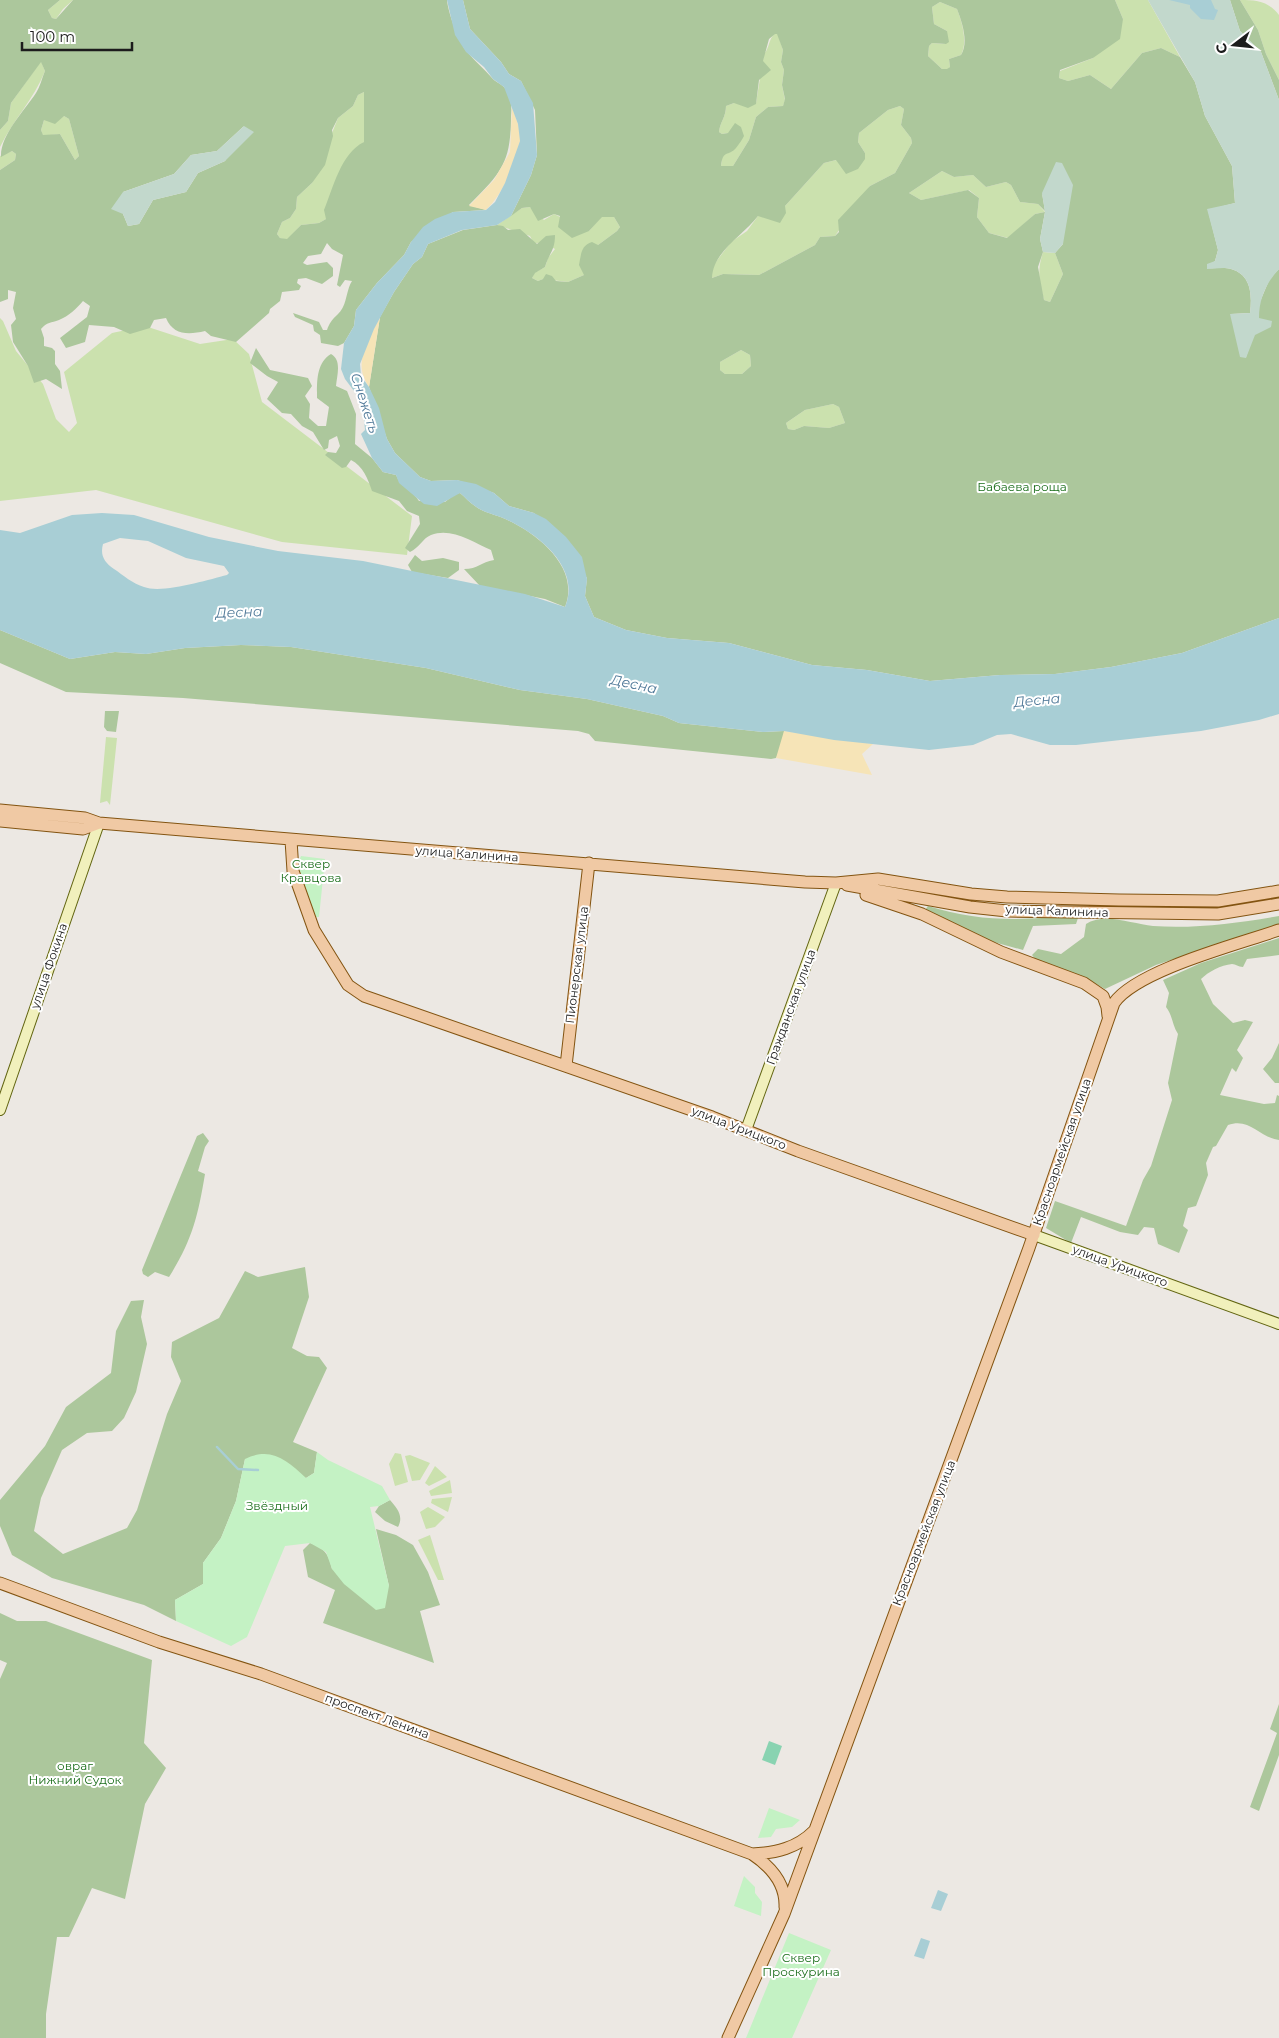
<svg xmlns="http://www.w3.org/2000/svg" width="1279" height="2038" font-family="Montserrat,sans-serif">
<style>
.grass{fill:#cbe1ae}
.forest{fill:#acc79c;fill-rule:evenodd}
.wetland{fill:#c2d8cc}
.sand{fill:#f6e4b7}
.park{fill:#c4f2c4}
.pitch{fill:#89d3b1}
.water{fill:#a8ced5;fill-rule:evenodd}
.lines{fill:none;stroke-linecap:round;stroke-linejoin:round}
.stream{stroke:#a8ced5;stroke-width:2.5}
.secondary-casing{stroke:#626511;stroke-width:12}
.primary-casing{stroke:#835411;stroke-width:13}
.secondary{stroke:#f1f0bc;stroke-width:10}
.primary{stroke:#f0c9a4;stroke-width:11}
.labels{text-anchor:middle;stroke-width:4;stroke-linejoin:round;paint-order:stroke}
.park-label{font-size:12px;fill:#186c18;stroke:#fff}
.street-label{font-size:12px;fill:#1c1c1c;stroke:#fff}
.water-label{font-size:14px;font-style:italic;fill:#517a99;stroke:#fff}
</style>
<rect width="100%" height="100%" fill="#ece8e3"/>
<path class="grass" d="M60 0H73L63 9 56 19 52 18 48 10Z
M1115 0H1148L1180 57 1161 48 1142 53 1111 89 1090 75 1068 81 1059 78 1060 71 1093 58 1123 19Z
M1240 0C1257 0 1268 1 1279 15V80L1266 54 1258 30Z
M940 2 957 9C962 22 968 42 961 55L949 59 950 67 947 70 942 69 928 56 929 46 932 43 945 44 947 31 934 24 932 7Z
M775 33 778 34 783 50 781 62 784 70 782 85 785 100 783 106 768 107 756 117 749 140 733 166H721L722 157 726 152 728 133 722 134 719 132C720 122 726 117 726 106L734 103H756L764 54C770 47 768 40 775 33Z
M41 61 45 71C34 99 13 120 0 147V130L8 121 11 103Z
M364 92V142L326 219 319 223 301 225 287 240 280 238 277 234 282 222 290 218 296 209 297 197 312 183 338 118 353 106 358 95Z
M900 106 904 109 901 125 911 138 912 143 895 173 870 186 835 236 820 237 815 245 759 275 723 274 712 278V267L731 242 747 231 758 216 785 206 824 163 865 153 858 142 859 133 888 110Z
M64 116 69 119 79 156 75 160 60 134 43 136 41 130 44 120Z
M12 151 16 154 15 160 0 170V156Z
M942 171 954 177 973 175 986 187 1006 182 1011 185 1020 202 1038 204 1045 212 1035 214 1008 238 989 233 977 217 979 198 969 190 921 200 909 193Z
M530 207 544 220 554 214 589 231 601 217H614L620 227 617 231 598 245 584 275 568 282 543 279 538 281 532 278 534 273 545 267 548 258 555 249 542 242 534 244 530 236 497 225 522 208Z
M1043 252 1055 253 1063 274 1050 302 1044 300C1039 281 1037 271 1043 252Z
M0 318 3 321 16 351 43 384 56 419 69 432 77 423 64 372 112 333 145 326 200 344 233 339 249 354 262 402 412 516 407 555 282 542 96 490 0 501Z
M741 350 750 355 751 366 742 374H725L720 370V362Z
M833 404 839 407 845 423 829 428 804 426 794 430 788 429 786 423 805 410Z
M106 737 117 738 110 805 107 801 100 803Z
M395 1453 401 1454 408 1482 395 1486 389 1464Z
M410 1455 430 1463 420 1480 412 1481 405 1456Z
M435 1466 447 1477 429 1486 425 1483Z
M450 1480 452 1493 431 1496 429 1491Z
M452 1497 448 1512 431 1503 432 1499Z
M428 1507 445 1517 435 1527 426 1529 420 1512Z
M430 1535 444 1580H438L418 1540Z"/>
<path class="forest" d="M0 0H60L48 10 52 18 56 19 73 0H447C448 13 459 43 468 53 476 62 484 69 492 78 495 82 500 83 504 87 511 94 512 107 511 116 511 163 501 173 469 205L486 210 453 212 411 242 404 255 377 283 356 310 354 326 344 343 338 346 321 343 320 335 314 331 313 325 295 317 293 313 319 322 323 330H327C332 316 338 317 343 307 347 299 347 289 352 281L345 280 340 287 337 285 343 255 332 249 327 243 321 254 308 256 303 263 307 265 327 262 333 268V276L322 284 306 278 298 279 297 283 301 286 299 290 282 292 280 301 270 309 269 313 236 342 211 336 205 331C188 335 173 335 166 318L154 320 150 328 130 334 114 327 89 325 85 342 66 348 60 338 87 317 90 306 83 301C76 309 69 316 59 320 51 323 47 322 41 329L44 338V346L52 348 55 351V364L60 371 62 389 46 379 34 383 28 366 13 342 11 325 16 319 13 308 16 292 8 290V299L0 302V170L15 160 16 154 12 151 1 157C0 135 25 110 36 93 40 87 42 78 45 71L41 62 11 103 8 121 0 130ZM364 92V142C341 153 333 188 324 210L326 219 319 223 301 225 287 239 280 238 277 234 282 222 290 218 296 209 297 197 312 183 325 165 333 136 332 130 338 118 353 106 358 95ZM64 116 69 119 79 156 75 160 60 134 43 135 41 130 44 120 55 124ZM244 126 225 161 198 173 186 192 153 200 139 224 128 226 123 214V192L174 174 191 155 217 151Z
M463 0H1115L1123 19 1120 39 1093 58 1060 70 1059 78 1068 81 1090 75 1111 89 1142 53 1161 48 1180 57 1195 82 1205 116 1232 166 1235 203 1208 210 1218 250 1215 261 1207 268C1214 269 1224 267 1231 269 1252 275 1252 296 1250 313L1231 314 1246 357 1259 318V304L1270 278 1279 269V618L1182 653 1111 667 1055 674 1000 675 930 681 867 670 812 665 729 643 667 638 626 630 594 617 585 596 587 578 534 513 509 506 494 493 457 480 431 481 420 477 395 453 387 439 369 387 380 317 394 292 413 264 422 257 428 244 463 230 497 225 503 226 508 230 520 229 537 244 546 236 555 235C555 251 549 253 545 267L535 273 532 278 538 281 543 279 546 274 552 276 556 281 568 282 584 275 579 265C581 255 581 245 592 242L598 245 617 231 620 227 614 217H602L589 231 572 238 558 227 560 216 554 214 538 221 530 207 522 208 511 216 531 175 537 155 535 110 521 81 509 74 501 62 470 29ZM940 2 957 9C962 22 969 42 961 55L949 59 950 67 947 69H942L928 56 929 46 932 43 946 44 949 42 947 31 934 24 932 7ZM775 34H777L783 50 781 62 784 70 782 85 785 99 783 106 768 107 756 117 749 140 733 166H721C723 149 728 157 736 148 739 144 742 140 744 136L741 127 735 123 728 133 722 134 719 132C720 122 726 117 726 106L734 103 748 108 756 104 759 80 771 70 763 61 769 39ZM900 106 904 109 901 125 911 138 912 143 895 173 870 186 838 220 839 232 835 236 820 237 815 245 759 275 723 274 712 278C713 251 743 236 758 216L780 223 786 213 785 206 824 163 836 160 846 174 858 169 865 159V153L858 142 859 133 888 110ZM942 171 954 177 973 175 986 187 1006 182 1011 185 1020 202 1038 204 1045 211 1042 193 1063 244 1055 253 1063 274 1050 302 1044 300 1038 267 1043 252 1040 239 1045 212 1035 214 1007 238 989 233 977 217 979 198 968 190 921 200 909 193ZM741 350 750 355 751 366 742 374H725L720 370V362ZM833 404 839 407 845 423 829 428 804 426 794 430 788 429 786 423 805 410Z
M1230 0H1240L1258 30 1266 54 1279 80V100L1261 52 1240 31Z
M256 348 270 370 308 378 312 386 305 396 310 404 309 418 318 426H326L329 407 317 398C317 382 316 363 331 354 342 360 337 375 336 386L347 391 356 414 355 444 372 458 383 472 396 475C400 486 413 491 419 501L445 502 455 494 460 493C465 497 470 503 475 506 484 513 494 514 503 518 536 532 581 567 565 607L545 599 480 586 464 569C478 569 481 562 494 560L491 550C473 542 451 527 431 535 423 538 419 548 410 552L405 548 420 524 419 516 407 511 399 501 372 491C368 479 363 466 351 460L346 467 342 468 325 455 328 452 336 453 340 446 337 436 329 440 328 448 324 450 313 432 302 426 291 414 282 413 267 399 278 382 267 376 250 363Z
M415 555 422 561 443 558 459 562V570L448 578 412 572 408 565Z
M0 630 70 659 115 652 146 654 185 648 241 645 291 647 426 668 520 690 587 699 663 716 679 723 763 732 784 731C784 739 781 751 776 758L771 759 595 741 589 734 578 731 183 698 66 692 0 663Z
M105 711H119L116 732 107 731 104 727Z
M928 906C981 923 1025 920 1079 915L1076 924 1033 926 1023 950 990 941 925 910Z
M1279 916V924L1156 965 1105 989 1091 981 1036 960 1032 955 1038 949 1061 954 1084 937 1086 924C1104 912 1133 924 1153 926 1195 929 1238 923 1279 916Z
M1279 938V955L1247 959 1243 967C1238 967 1236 964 1232 964 1221 965 1208 972 1201 979L1213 1004 1233 1023 1245 1020 1253 1022 1237 1050 1243 1058 1236 1072 1232 1068 1220 1095 1264 1104 1275 1103 1277 1095 1279 1096V1140C1260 1138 1250 1117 1228 1125L1216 1146 1213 1147 1206 1163 1208 1175 1196 1206 1188 1208 1183 1226 1188 1230 1179 1253 1158 1244 1154 1228 1144 1227 1138 1235 1120 1232 1081 1217 1071 1243 1046 1228 1055 1201 1126 1226 1143 1180 1151 1166 1172 1100 1168 1083 1178 1034C1172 1025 1173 1016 1166 1007L1169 993 1163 980 1201 963Z
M1279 1043V1083H1275L1263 1069 1272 1058Z
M203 1133 209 1141 205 1147 198 1171 205 1174C198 1216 192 1241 169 1277L155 1272 148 1277 143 1274 142 1270 197 1136Z
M305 1267 309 1297 292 1348 307 1356 319 1357 327 1368 293 1442 317 1452 314 1473 306 1478 245 1459 236 1501 221 1538 203 1563V1584L175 1600 176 1621 144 1605 52 1578 12 1555 0 1526V1500L45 1446 66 1407 111 1373 116 1331 131 1301 144 1300 141 1317 147 1344 136 1392 124 1418 112 1431 87 1433 62 1450 41 1498 34 1531 63 1554 127 1528 137 1510 167 1414 181 1381 171 1357 172 1342 219 1318 245 1271 258 1277Z
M390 1500C397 1508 404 1516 398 1527L385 1521 375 1512 379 1506Z
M376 1529 396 1535 413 1545 428 1572 440 1605 420 1611 434 1663 323 1623 335 1590 308 1577 303 1550 310 1543C325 1548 329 1555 332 1569L389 1586Z
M0 1613 17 1621H46L152 1660 144 1743 166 1768 145 1804 125 1899 92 1888 69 1937H57L46 2014V2038H0V1679L7 1663 0 1660Z
M1279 1704V1755L1259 1811 1250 1807 1277 1733 1270 1729Z"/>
<path class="wetland" d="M1148 0H1230L1240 31 1261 52 1279 100V269C1266 283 1259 299 1259 318L1272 321 1271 327 1255 335 1246 358 1240 357 1230 314 1250 313C1252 296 1252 275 1231 269 1224 267 1214 269 1207 269V264L1215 261 1218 250 1207 209 1235 203 1232 166 1205 116 1195 82Z
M244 126 254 132 225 161 198 173 186 192 153 200 139 224 128 226 123 214 111 209 123 192 174 174 191 155 217 151Z
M1056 162 1062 163 1073 185 1063 244 1055 253 1043 252 1040 239 1045 212 1042 193Z"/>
<path class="sand" d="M512 107C516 118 521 129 520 141 517 163 502 195 486 210L469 206 494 180 510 152Z
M380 317 369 387C352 363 368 340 380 317Z
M784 731 873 744 862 754 872 775 776 758Z"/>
<path class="park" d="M301 856 325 859 319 917H310L296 868Z
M317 1452 328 1460 382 1486 390 1500 379 1506 370 1507 389 1586 385 1608 376 1610 344 1584 332 1569 326 1552 310 1543 285 1546 247 1637 231 1646 176 1621 175 1600 203 1584V1563L221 1538 236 1501 245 1459C271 1446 287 1460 306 1478L314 1473Z
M769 1808 800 1820 792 1827 776 1829 771 1837 758 1838Z
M744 1876 755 1887V1893L762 1902 761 1916 734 1906Z
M789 1933 831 1950 792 2038H746Z"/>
<path class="pitch" d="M769 1741 782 1746 775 1765 762 1760Z"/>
<path class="water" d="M447 0H463L470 29 501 62 509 74 521 81 533 103 537 155 531 175 511 216 497 225 462 230 428 244 422 257 413 264 394 292 374 329 360 364 361 376 369 387 379 408 387 439 395 453 420 477 431 481 457 480 476 484 494 493 509 506 534 513 546 519 566 537 582 557 587 579 585 596 594 617 626 630 667 638 729 643 812 665 867 670 930 681 1000 675 1055 674 1111 667 1182 653 1279 618V714L1259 720 1201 731 1076 745H1050L1011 734 997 735 973 745 929 750 834 740 784 731 763 732 679 723 663 716 587 699 520 690 426 668 291 647 241 645 185 648 146 654 115 652 70 659 0 630V530L20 533 72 515 102 513 134 515 209 537 278 551 363 561 525 594 565 607C582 567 536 532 503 518 494 514 484 513 475 506 470 503 465 497 460 493L437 506 424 504 399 483 396 475 383 472 372 458 361 434 365 430 363 408 359 403 357 395 345 379 341 369 344 343 354 326 356 310 377 283 404 255 411 242 423 227 435 219 453 212 486 210 495 202 505 183 520 141 518 124 504 87 493 79 484 67 466 52 455 35ZM120 538 148 541 186 558 224 566 229 573 227 575C207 580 162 594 144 587 133 584 123 575 114 569 104 562 100 555 103 544Z
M1169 0H1211L1215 9 1218 10 1214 20 1201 19 1190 8V5Z
M938 1890 948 1894 941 1911 931 1908Z
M921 1938 930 1941 924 1959 914 1956Z"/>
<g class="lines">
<path class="stream" d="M217 1447 238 1469 258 1470"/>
<g class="secondary-casing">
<path id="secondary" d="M0 1110 99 823
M746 1130 836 883
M1034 1235 1279 1324"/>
</g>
<g class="primary-casing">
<path id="primary" d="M0 810 85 818 99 823 805 882 836 883 878 879 971 894 1007 897 1119 900 1218 901 1279 891
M0 821 83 829 99 823
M291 840 293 871 314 930 348 985 364 996 712 1117 798 1151 1034 1235
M847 885 970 907 1007 911 1218 914 1279 904
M866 895 922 914 1001 952 1084 983 1103 996 1107 1007 1108 1016
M566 1066 589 863
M0 1583 159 1642 261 1674 752 1854C770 1866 786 1883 785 1907
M752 1854C776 1853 797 1848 814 1831
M728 2038 784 1914 1029 1248 1114 1003C1137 970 1239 944 1279 930"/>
</g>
<use href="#secondary" class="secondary"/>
<use href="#primary" class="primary"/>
</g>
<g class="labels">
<g class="park-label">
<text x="1022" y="491">Бабаева роща</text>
<text x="311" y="868">Сквер<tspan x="311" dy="14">Кравцова</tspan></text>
<text x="277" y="1510">Звёздный</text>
<text x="75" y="1770">овраг<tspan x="75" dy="14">Нижний Судок</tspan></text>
<text x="801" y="1962">Сквер<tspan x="801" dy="14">Проскурина</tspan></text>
</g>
<g class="street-label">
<text transform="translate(467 854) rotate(4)" y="4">улица Калинина</text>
<text transform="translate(1057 911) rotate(2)" y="4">улица Калинина</text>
<text transform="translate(577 965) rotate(-83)" y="4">Пионерская улица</text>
<text transform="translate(49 966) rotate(-71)" y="4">улица Фокина</text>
<text transform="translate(791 1007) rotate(-70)" y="4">Гражданская улица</text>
<text transform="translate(739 1128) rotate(21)" y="4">улица Урицкого</text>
<text transform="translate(1062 1152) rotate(-71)" y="4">Красноармейская улица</text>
<text transform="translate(1120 1266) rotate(20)" y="4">улица Урицкого</text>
<text transform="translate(924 1533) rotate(-69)" y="4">Красноармейская улица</text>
<text transform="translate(377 1716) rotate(20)" y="4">проспект Ленина</text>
</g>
<g class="water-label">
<text transform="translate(365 403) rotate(72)" y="5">Снежеть</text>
<text transform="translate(239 612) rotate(-2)" y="5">Десна</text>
<text transform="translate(634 684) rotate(12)" y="5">Десна</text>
<text transform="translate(1037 700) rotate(-5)" y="5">Десна</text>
</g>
</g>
<g transform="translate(1234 45) rotate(254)" stroke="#ffffff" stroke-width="4" paint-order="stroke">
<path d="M0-4L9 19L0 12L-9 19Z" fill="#1c1c1c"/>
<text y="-8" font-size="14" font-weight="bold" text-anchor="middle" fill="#1c1c1c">С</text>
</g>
<path d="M22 42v8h110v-8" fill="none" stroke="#1c1c1c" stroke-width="2.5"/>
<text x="30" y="42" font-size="15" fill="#1c1c1c" stroke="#ffffff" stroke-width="4" paint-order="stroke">100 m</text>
</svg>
